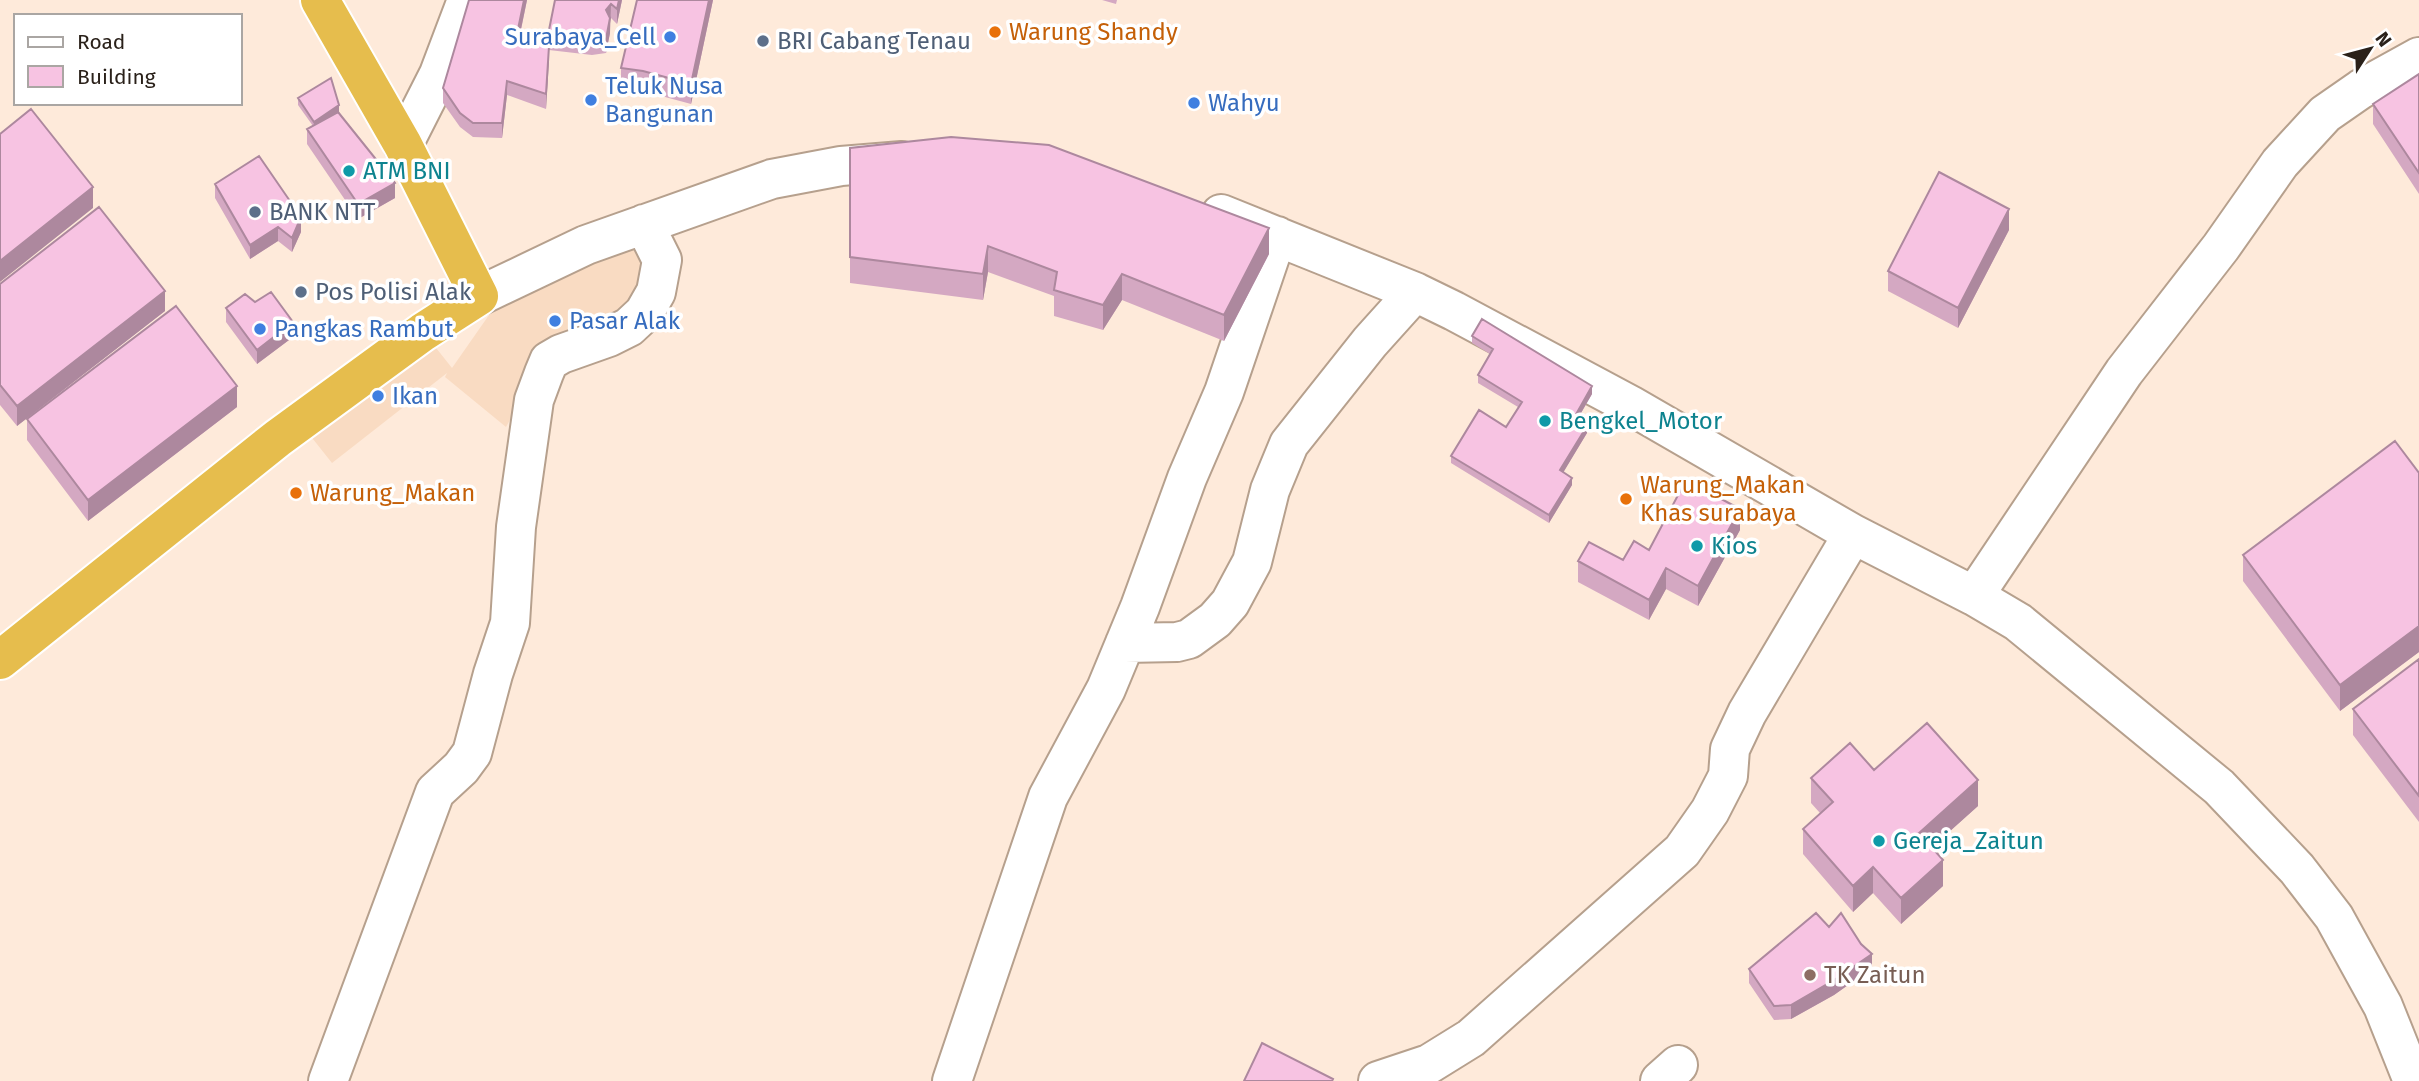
<svg xmlns="http://www.w3.org/2000/svg" width="2419" height="1081" font-family="'Fira Sans',sans-serif">
<style>
.built{fill:#f9dbc2}
.lines{fill:none;stroke-linecap:round;stroke-linejoin:round}
.minor-casing{stroke:#b6a08d;stroke-width:42}
.highway-casing{stroke:#fff;stroke-width:42}
.minor{stroke:#fff;stroke-width:38}
.highway{stroke:#e6bd4d;stroke-width:38}
.wall{fill:#d4a8c2}
.shaded-wall{fill:#ad889e}
.building{fill:#f7c3e2;stroke:#ad889e;stroke-width:2}
.food-dot{fill:#e8710a;stroke:#fff;stroke-width:2.5}
.shop-dot{fill:#3f7fe0;stroke:#fff;stroke-width:2.5}
.service-dot{fill:#5c6f8a;stroke:#fff;stroke-width:2.5}
.culture-dot{fill:#0f9aa8;stroke:#fff;stroke-width:2.5}
.education-dot{fill:#8d6e63;stroke:#fff;stroke-width:2.5}
.labels{text-anchor:middle;stroke-width:7;stroke-linejoin:round;paint-order:stroke}
.food-label{font-size:24px;fill:#c56008;stroke:#fff;text-anchor:start}
.shop-label{font-size:24px;fill:#366cbe;stroke:#fff;text-anchor:start}
.service-label{font-size:24px;fill:#4e5e75;stroke:#fff;text-anchor:start}
.culture-label{font-size:24px;fill:#0d838f;stroke:#fff;text-anchor:start}
.education-label{font-size:24px;fill:#785e54;stroke:#fff;text-anchor:start}
</style>
<rect width="100%" height="100%" fill="#feeada"/>
<path class="built" d="M625 215 659 258 644 305 554 340 506 427 445 377 447 373 332 463 301 424 425 334 452 368 503 295Z"/>
<g class="lines">
<g class="minor-casing">
<path id="minor" d="M403 145 439 74 467 0
M1221 214 1415 292 1454 311 1630 405 1853 534 1974 596 2018 622 2219 787 2297 869 2334 917 2383 1006 2413 1081
M479 296 586 245 772 179 841 166 902 161
M1974 596 2124 372 2221 247 2280 163 2325 114 2361 89 2419 57
M1125 643 1177 642 1189 639 1215 620 1230 603 1252 562 1270 490 1289 444 1370 342 1415 292
M328 1081 435 792 461 768 472 753 493 674 510 623 516 527 534 400 544 373 549 361 561 354 609 337 629 327 644 313 656 292 662 260 644 224
M952 1081 1048 797 1106 689 1140 607 1187 478 1224 392 1277 236
M1378 1081 1429 1064 1471 1038 1682 851 1710 811 1728 776 1730 749 1747 713 1853 534
M1660 1081 1678 1065"/>
</g>
<g class="highway-casing">
<path id="highway" d="M0 660 278 438 423 332 479 296 403 145 320 0"/>
</g>
<use href="#minor" class="minor"/>
<use href="#highway" class="highway"/>
</g>
<path class="wall" d="M469 0H527L520 35 548 45V35L555 0H622L617 24 611 18 610 20V33L606 53 592 55 549 50 546 109 507 95 502 138 473 137 460 127 443 103V88Z
M637 0H713L691 104 643 91 621 89V68Z
M1102 0H1117L1116 4Z
M2419 74V194L2373 124V104Z
M298 98 339 112 395 198 358 219 307 144V129L313 126 298 105Z
M850 148 1269 254 1224 341 1122 300 1103 330 1054 316V296L988 272 983 300 850 283Z
M215 184 301 232 292 252 278 241 250 259 215 198Z
M2009 230 1958 328 1888 291V271Z
M0 284 165 311 17 426 0 405Z
M226 308 293 337 257 364 226 322Z
M1472 336 1592 394 1577 420 1587 433 1563 472 1572 485 1549 523 1451 463V456L1506 427 1518 407 1478 383V375L1490 354 1472 343Z
M237 407 88 521 27 440V419Z
M2419 473V652L2340 711 2243 581V555Z
M1740 530 1698 606 1666 589 1649 620 1578 582V561L1623 560 1649 550Z
M2419 659V822L2353 735V709Z
M1874 770 1978 806 1932 847 1943 886 1901 924 1873 893 1853 912 1803 854V829L1820 813 1811 803V778Z
M1829 927 1872 968 1834 995 1791 1019 1774 1020 1749 983V969Z"/>
<path class="shaded-wall" d="M524 0H527L517 48V34Z
M619 0H622L617 24V9Z
M709 0H713L691 104V84Z
M611 4 610 33 606 53V10Z
M549 46V60L546 109V94Z
M507 81V95L502 138V123Z
M339 105V112L314 129V122Z
M395 183V198L358 219V204Z
M93 187V208L0 282V261Z
M2009 209V230L1958 328V308Z
M301 217V232L292 252V238Z
M278 227V241L250 259V245Z
M1269 228V254L1224 341V315Z
M988 246V272L983 300V274Z
M1122 274V300L1103 330V305Z
M165 291V311L17 426V406Z
M293 322V337L257 364V350Z
M237 386V407L88 521V500Z
M1592 386V394L1574 425V418Z
M1587 426V433L1560 478V470Z
M1572 478V485L1549 523V515Z
M1740 509V530L1698 606V586Z
M1666 568V589L1649 620V600Z
M2419 626V652L2340 711V685Z
M1978 780V806L1919 859V833Z
M1943 860V886L1901 924V898Z
M1873 867V893L1853 912V886Z
M1872 954V968L1834 995 1791 1019V1005Z"/>
<path class="building" d="M469 0H524L517 34 549 46 546 94 507 81 502 123H473L460 113 443 88Z
M555 0H619L617 9 611 4 606 10 610 18 606 39 592 40 548 35Z
M637 0H709L691 84 643 71 621 68Z
M2419 74V173L2373 104Z
M331 78 339 105 314 122 298 98Z
M31 109 93 187 0 261V134Z
M338 112 395 183 358 204 307 129Z
M951 137 1049 145 1269 228 1224 315 1122 274 1103 305 1054 290 1057 272 988 246 983 274 850 257V148Z
M259 156 301 217 292 238 278 227 250 245 215 184Z
M1939 172 2009 209 1958 308 1888 271Z
M99 207 165 291 17 406 0 385V284Z
M271 292 293 322 257 350 226 308 245 294 255 302Z
M176 306 237 386 88 500 27 419Z
M1482 319 1592 386 1574 418 1587 426 1560 470 1572 478 1549 515 1451 456 1479 410 1506 427 1522 402 1478 375 1493 349 1472 336Z
M2395 441 2419 473V626L2340 685 2243 555Z
M1686 480 1740 509 1698 586 1666 568 1649 600 1578 561 1589 542 1623 560 1634 541 1649 550Z
M2419 659V796L2353 709Z
M1927 723 1978 780 1919 833 1943 860 1901 898 1873 867 1853 886 1803 829 1833 802 1811 778 1850 743 1874 770Z
M1816 913 1829 927 1841 913 1861 944 1872 954 1834 980 1791 1005 1774 1006 1749 969Z
M1262 1043 1333 1079 1332 1081H1244Z"/>
<g class="food-dot">
<circle cx="995" cy="32" r="7"/>
<circle cx="296" cy="493" r="7"/>
<circle cx="1626" cy="499" r="7"/>
</g>
<g class="shop-dot">
<circle cx="670" cy="37" r="7"/>
<circle cx="591" cy="100" r="7"/>
<circle cx="1194" cy="103" r="7"/>
<circle cx="555" cy="321" r="7"/>
<circle cx="260" cy="329" r="7"/>
<circle cx="378" cy="396" r="7"/>
</g>
<g class="service-dot">
<circle cx="763" cy="41" r="7"/>
<circle cx="255" cy="212" r="7"/>
<circle cx="301" cy="292" r="7"/>
</g>
<g class="culture-dot">
<circle cx="349" cy="171" r="7"/>
<circle cx="1545" cy="421" r="7"/>
<circle cx="1697" cy="546" r="7"/>
<circle cx="1879" cy="841" r="7"/>
</g>
<circle class="education-dot" cx="1810" cy="975" r="7"/>
<g class="labels">
<g class="food-label">
<text x="1009" y="40">Warung Shandy</text>
<text x="1640" y="493">Warung_Makan<tspan x="1640" dy="28">Khas surabaya</tspan></text>
<text x="310" y="501">Warung_Makan</text>
</g>
<g class="shop-label">
<text x="656" y="45" text-anchor="end">Surabaya_Cell</text>
<text x="605" y="94">Teluk Nusa<tspan x="605" dy="28">Bangunan</tspan></text>
<text x="1208" y="111">Wahyu</text>
<text x="569" y="329">Pasar Alak</text>
<text x="274" y="337">Pangkas Rambut</text>
<text x="392" y="404">Ikan</text>
</g>
<g class="service-label">
<text x="777" y="49">BRI Cabang Tenau</text>
<text x="269" y="220">BANK NTT</text>
<text x="315" y="300">Pos Polisi Alak</text>
</g>
<g class="culture-label">
<text x="363" y="179">ATM BNI</text>
<text x="1559" y="429">Bengkel_Motor</text>
<text x="1711" y="554">Kios</text>
<text x="1893" y="849">Gereja_Zaitun</text>
</g>
<g class="education-label">
<text x="1824" y="983">TK Zaitun</text>
</g>
</g>
<rect x="14" y="14" width="228" height="91" fill="#ffffff" stroke="#aaa6a3" stroke-width="2"/>
<rect x="28" y="37" width="35" height="10" fill="#ffffff" stroke="#aaa6a3" stroke-width="2"/>
<text x="77" y="49" font-size="21" fill="#2a211a">Road</text>
<rect x="28" y="66" width="35" height="21" fill="#f7c3e2" stroke="#aaa6a3" stroke-width="2"/>
<text x="77" y="84" font-size="21" fill="#2a211a">Building</text>
<g transform="translate(2370 49) rotate(54)" stroke="#ffffff" stroke-width="5" paint-order="stroke">
<path d="M0-5L12 26L0 18L-12 26Z" fill="#2a211a"/>
<text y="-10" font-size="19" font-weight="bold" text-anchor="middle" fill="#2a211a">N</text>
</g>
</svg>
